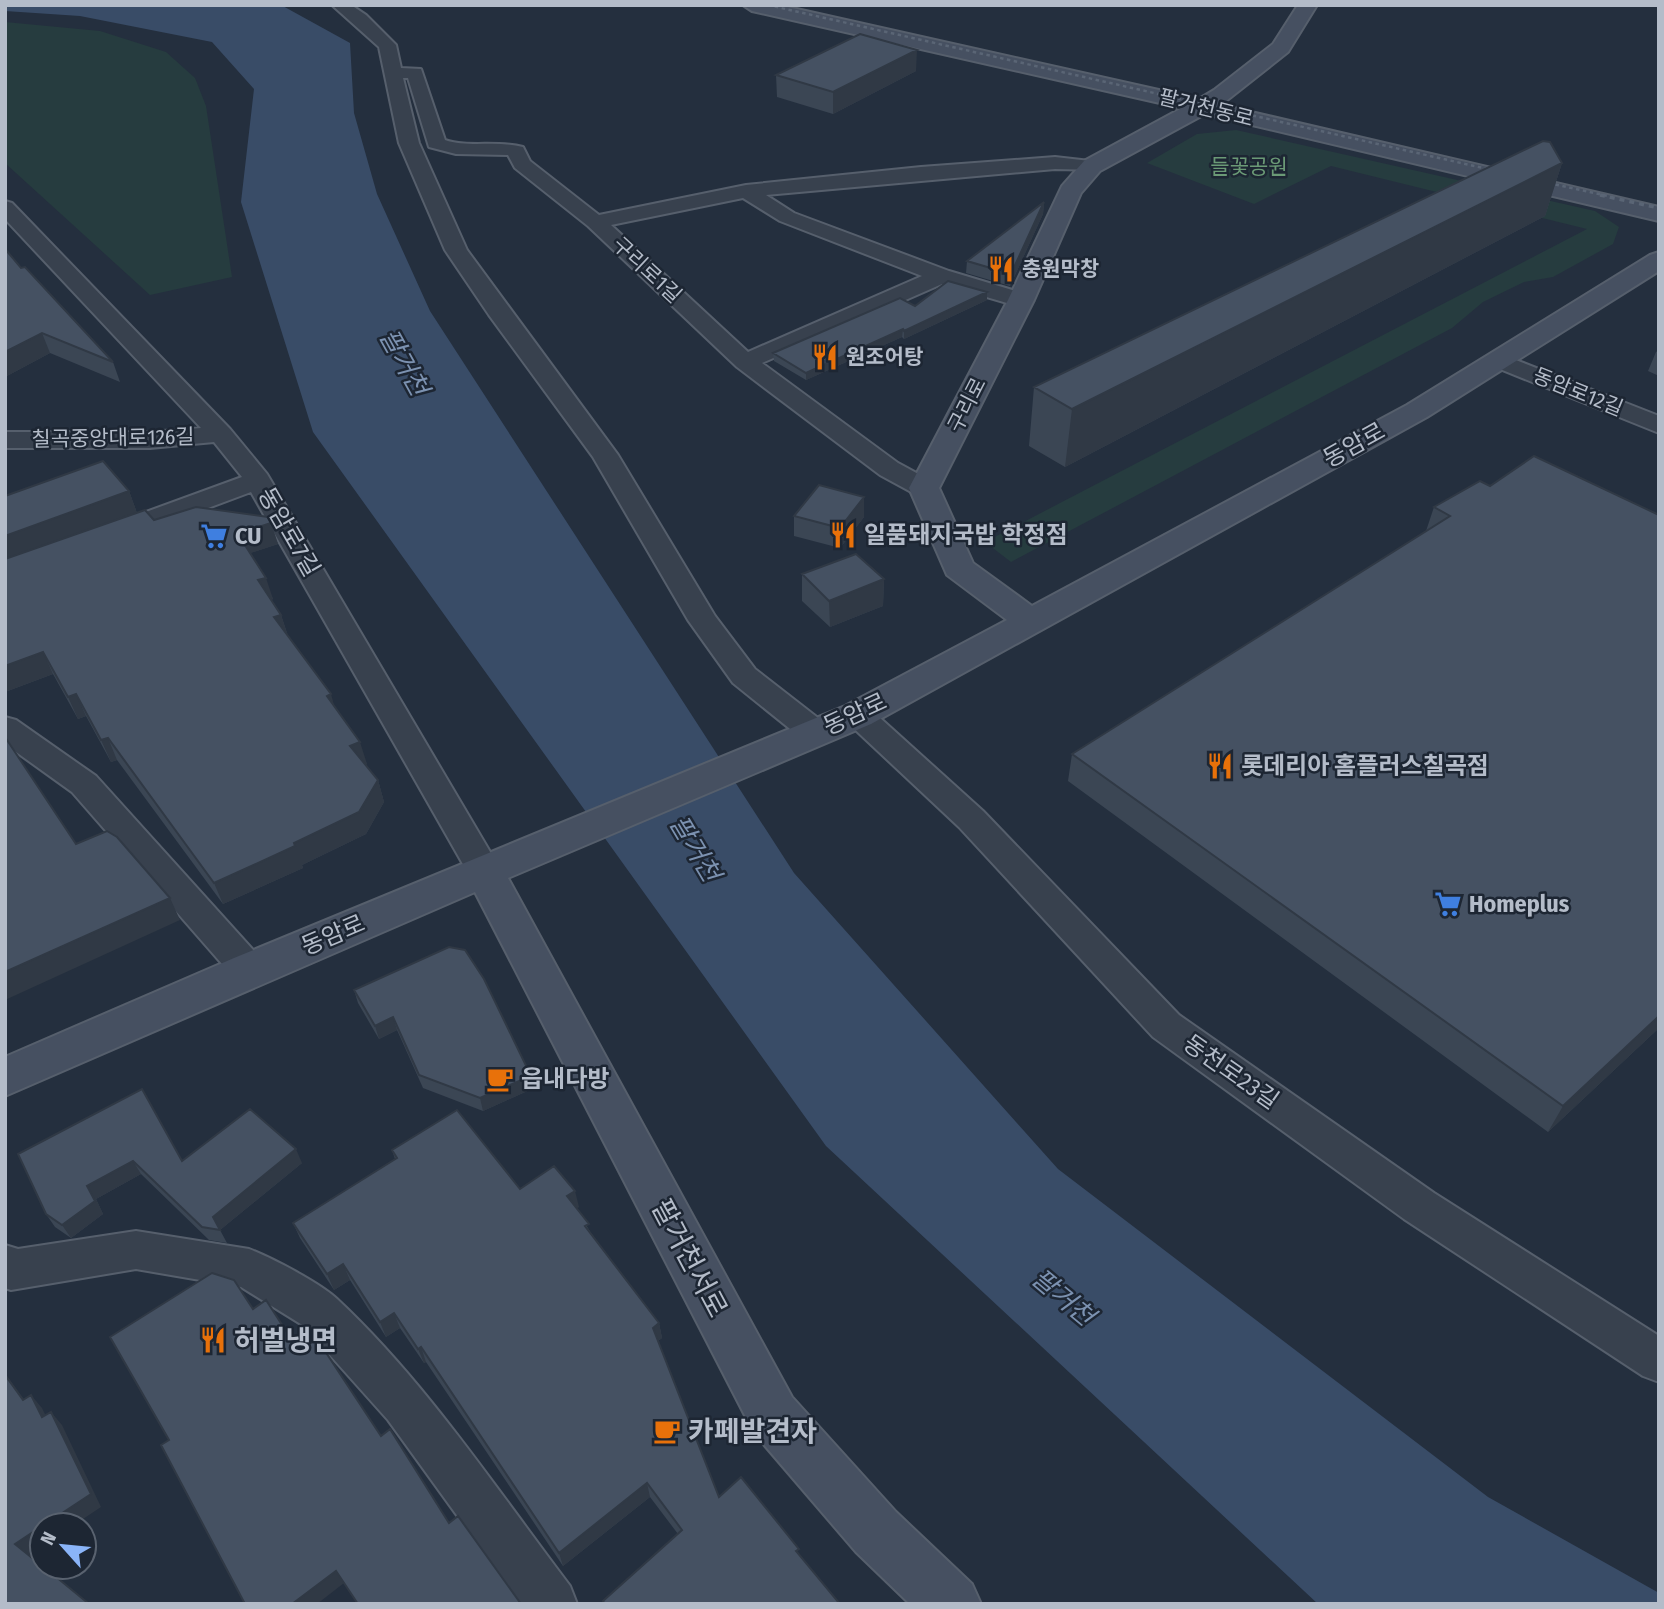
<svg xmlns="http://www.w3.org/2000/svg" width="1664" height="1609" font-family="'Fira Sans Condensed','Noto Sans KR',sans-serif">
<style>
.green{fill:#263c3f}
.water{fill:#394c67}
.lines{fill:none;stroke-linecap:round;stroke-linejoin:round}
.street-casing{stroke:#565f6c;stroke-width:4}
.secondary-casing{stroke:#565f6c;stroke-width:4}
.street{fill:#38414e;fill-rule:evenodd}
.secondary{fill:#465061;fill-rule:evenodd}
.rail-far1{stroke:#5a6575;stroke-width:2.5;stroke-dasharray:3.5 3.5;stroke-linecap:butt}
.rail{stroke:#5a6575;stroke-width:3.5;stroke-dasharray:5 5;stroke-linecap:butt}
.wall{fill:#3b4654}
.shaded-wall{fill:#303945}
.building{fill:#455162;stroke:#303945;stroke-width:2}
.labels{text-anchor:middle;stroke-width:5;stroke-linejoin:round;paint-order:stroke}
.far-street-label{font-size:21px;fill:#b4bcc9;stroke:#1d2633}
.far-park-label{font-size:21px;fill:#6b9a76;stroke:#1d2633}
.far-poi-label{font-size:21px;font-weight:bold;fill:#b4bcc9;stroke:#1d2633;text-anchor:start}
.street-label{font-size:24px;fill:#b4bcc9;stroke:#1d2633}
.poi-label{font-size:24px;font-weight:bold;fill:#b4bcc9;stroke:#1d2633;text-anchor:start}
.water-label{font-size:26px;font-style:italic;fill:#7c92b1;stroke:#1d2633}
.near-street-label{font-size:28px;fill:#b4bcc9;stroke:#1d2633}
.near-poi-label{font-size:28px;font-weight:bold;fill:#b4bcc9;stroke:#1d2633;text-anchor:start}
</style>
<rect width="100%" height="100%" fill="#242f3e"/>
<path class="green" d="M5 22 100 31 166 52 195 78 206 106 232 277 150 295 5 163Z
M1236 130 1595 211 1619 227 1613 244 1553 277 1524 282 1483 302 1452 328 1011 562 985 542 1587 229 1331 166 1254 204 1147 163 1197 134Z"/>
<path class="water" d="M5 5H281L350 43 354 113 377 194 430 311 794 873 1058 1169 1488 1497 1659 1593V1604H1318L826 1146 313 432 241 202 254 89 212 42 80 16 5 11Z"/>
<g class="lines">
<g class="street-casing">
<path id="street" d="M332 5H351L366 15 396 45 401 68 421 69 445 140C468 148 497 140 523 147L530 161 599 215 746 185 921 167 1055 157 1099 162 1102 166 1099 170 1055 169 766 195 794 213 949 271 1029 295 1032 300 1029 305 1021 307 942 284 762 363 898 463 933 482 937 488 933 494 924 496 915 494 880 475 737 367 588 226 515 168 508 155 456 154 429 147 408 78H403L419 143 467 250 618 455 715 616 755 669 827 725 832 733 827 741 816 744 805 741 733 683 688 620 593 457 489 315 445 250 399 143 379 47ZM743 198 780 221 922 276 748 352 611 225Z
M5 201 12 203 230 429 267 474 496 862 501 871 496 880 484 884 472 880 251 492 122 540 112 542 102 540 98 534 102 528 242 477 214 442 150 448H5V432H150L201 428 5 219Z
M1498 353 1659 416V433L1490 365 1486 360 1490 355Z
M858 705 869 708 983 811 1179 1015 1434 1193 1659 1336V1382L1643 1376 1404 1219 1153 1037 959 827 847 722 842 715 847 708Z
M5 717 16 720 96 776 262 960 267 970 262 980 249 984 236 980 72 792 5 744Z
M136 1231 249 1249C272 1258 320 1283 337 1299 426 1382 497 1490 570 1586L577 1604H521L388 1420 304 1326 241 1287 136 1269 11 1290 5 1288V1245L18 1249Z"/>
</g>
<g class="secondary-casing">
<path id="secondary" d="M743 5H779L1199 99 1214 90 1273 44 1298 5H1317L1288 52 1221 105 1659 207V221L1205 114 1100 171 1081 193 1034 300 939 488 973 563 1032 606 1407 405 1650 255 1659 252V271L1427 417 871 724 508 878 792 1397 896 1512 972 1584 981 1604H910L856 1552 754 1433 475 892 5 1096V1057L234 958 845 706 1007 620 947 575 909 488 1008 300 1062 186 1084 161 1182 108 752 11Z"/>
</g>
<use href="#street" class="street"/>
<use href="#secondary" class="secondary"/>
<path class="rail-far1" d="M768 5 1505 173
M1535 180 1608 196"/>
<path class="rail" d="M1600 195 1659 208"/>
</g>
<path class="wall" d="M916 71 833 114 777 97 776 75Z
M1562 163 1545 216 1065 467 1029 446 1034 387Z
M1044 202 1043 214 1010 286 966 273 967 261Z
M21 268 113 362 120 382 50 353 5 377Z
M987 300 904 339 902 337 806 380 774 361 773 353 915 306Z
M1659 350V376L1648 371 1656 352Z
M1490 486 1659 515V1028L1548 1132 1068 781 1072 754 1426 531 1434 507Z
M129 491 137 513 154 520 271 523 278 544 250 553 273 599 271 600 281 615 288 636 334 706 367 764 365 765 378 780 384 802 366 834 302 865 303 868 223 904 117 760 111 762 86 716 78 719 53 674 5 692Z
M794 516 864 517 840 548 794 536Z
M802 574 884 579 883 606 830 627 802 601Z
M354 990 534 1088 483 1111 423 1088 397 1030 379 1039 358 1003Z
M392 1150 579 1207 576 1208 591 1233 659 1323 662 1338 658 1341 719 1497 799 1554 840 1604H604L603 1601 678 1534 650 1497 563 1566 426 1362 424 1363 400 1328 386 1337 350 1280 334 1290 300 1238 293 1223 395 1159Z
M18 1154 182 1161 302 1163 220 1230 227 1243 209 1240 141 1174 96 1199 103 1214 71 1238 55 1227 46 1214Z"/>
<path class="shaded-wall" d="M917 50 916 71 833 114V92Z
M1562 163 1545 216 1065 467 1072 409Z
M1044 202 1043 214 1010 286 1011 274Z
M987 292V300L904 339V331Z
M903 329 902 337 806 380V373Z
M42 333 50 353 5 377V352Z
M129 491 137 513 5 561V536Z
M864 497V517L840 548V528Z
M271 523 278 544 245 555 238 534Z
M266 578 273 599 265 602 258 580Z
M884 579 883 606 830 627 829 601Z
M281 615 288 636 274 617Z
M43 652 53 674 5 692V666Z
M76 694 86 716 78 719 68 697Z
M331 694 337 716 327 696Z
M108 738 117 760 111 762 101 740Z
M360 742 367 764 357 768 350 746Z
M378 780 384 802 366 834 302 865 303 868 223 904 214 883 294 843Z
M170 898 180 920 5 1000V972Z
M1659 1016V1028L1548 1132 1563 1106Z
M393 1017 397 1030 379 1039 375 1026Z
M531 1076 534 1088 483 1111 480 1098Z
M296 1149 302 1163 220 1230 213 1217Z
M133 1161 141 1174 96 1199 103 1214 71 1238 62 1225 87 1186Z
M575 1191 579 1207 570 1212 567 1196Z
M343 1264 350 1280 334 1290 327 1274Z
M394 1313 400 1328 386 1337 380 1322Z
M659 1323 662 1338 655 1343 653 1328Z
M421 1347 426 1362 424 1363 418 1349Z
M5 1373 34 1413 23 1400 5 1375Z
M31 1395 42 1408 53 1431 42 1417Z
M51 1412 62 1425 101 1507 74 1525H44Z
M647 1483 650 1497 563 1566 559 1553Z
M42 1526V1547L27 1557 15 1544Z
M336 1571 344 1583 317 1604H292Z"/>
<path class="building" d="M860 34 917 50 833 92 776 75Z
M1543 141 1550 142 1562 163 1072 409 1034 387Z
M1044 202 1011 274 967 261Z
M6 250 21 268 25 267 113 362 42 333 5 352Z
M948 281 987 292 904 331 903 329 806 373 773 353 900 298 915 306Z
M1534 456 1659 515V1016L1563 1106 1072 754 1450 516 1434 507 1480 481 1490 486Z
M103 461 129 491 5 536V496Z
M819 485 864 497 840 528 794 516Z
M196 507 268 517 271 523 238 534 266 578 258 580 281 615 274 617 331 694 327 696 360 742 350 746 378 780 359 812 294 843 295 846 214 883 108 738 101 740 76 694 68 697 43 652 5 666V559L145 510 154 520Z
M856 554 884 579 829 601 802 574Z
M5 737 76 844 107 831 117 837 170 898 5 972Z
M449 947 465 950 484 979 531 1076 480 1098 419 1075 393 1017 375 1026 354 990Z
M142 1089 182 1161 250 1109 296 1149 213 1217 220 1230 202 1227 133 1161 87 1186 95 1201 62 1225 46 1214 18 1154Z
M457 1110 520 1189 554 1166 575 1191 567 1196 589 1224 585 1226 659 1323 653 1328 719 1497 741 1477 799 1549 796 1551 840 1604H605L603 1601 682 1530 647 1483 559 1553 421 1347 418 1349 394 1313 380 1322 343 1264 327 1274 293 1223 397 1158 392 1150Z
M212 1273 234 1280 253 1309 266 1300 299 1351 317 1339 381 1436 390 1429 449 1523 458 1516 521 1604H358L336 1571 292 1604H245L161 1445 169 1440 110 1337Z
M5 1375 23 1400 31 1395 42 1417 51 1412 91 1494 44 1525H42V1526L15 1544 42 1566V1567H44L89 1604H5Z"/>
<defs>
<g id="restaurant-bare" transform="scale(2.1)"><path d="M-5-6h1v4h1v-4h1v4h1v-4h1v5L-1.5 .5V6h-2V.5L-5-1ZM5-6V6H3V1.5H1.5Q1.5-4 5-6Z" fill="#e8710a" stroke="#1d2633" stroke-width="2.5" paint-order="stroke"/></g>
<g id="supermarket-bare" transform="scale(2.1)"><path d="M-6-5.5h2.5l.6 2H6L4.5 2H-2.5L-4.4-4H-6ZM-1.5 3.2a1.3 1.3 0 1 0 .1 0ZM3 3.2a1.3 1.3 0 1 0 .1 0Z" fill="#3f7fe0" stroke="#1d2633" stroke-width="2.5" paint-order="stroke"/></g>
<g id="cafe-bare" transform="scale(2.1)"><path d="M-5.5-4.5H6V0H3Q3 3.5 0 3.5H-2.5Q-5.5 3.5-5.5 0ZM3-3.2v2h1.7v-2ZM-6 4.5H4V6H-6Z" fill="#e8710a" stroke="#1d2633" stroke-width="2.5" paint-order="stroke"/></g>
</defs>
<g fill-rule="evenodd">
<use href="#restaurant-bare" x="1001" y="269"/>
<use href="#restaurant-bare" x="825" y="357"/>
<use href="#restaurant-bare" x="843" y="535"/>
<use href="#supermarket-bare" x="214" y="536"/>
<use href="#restaurant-bare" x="1220" y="766"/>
<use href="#supermarket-bare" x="1448" y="904"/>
<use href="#cafe-bare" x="500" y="1079"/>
<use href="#restaurant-bare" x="213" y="1340"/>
<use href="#cafe-bare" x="667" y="1431"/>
</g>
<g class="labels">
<g class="far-street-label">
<text transform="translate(1206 108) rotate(14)" y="7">팔거천동로</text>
<text transform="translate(647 270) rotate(43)" y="7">구리로1길</text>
<text transform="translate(1578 392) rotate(22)" y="7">동암로12길</text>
<text transform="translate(967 405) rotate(-63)" y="7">구리로</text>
<text transform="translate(113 438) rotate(-1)" y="7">칠곡중앙대로126길</text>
</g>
<g class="far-park-label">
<text x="1249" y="174">들꽃공원</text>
</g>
<g class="far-poi-label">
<text x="1022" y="276">충원막창</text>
<text x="846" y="364">원조어탕</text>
</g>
<g class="street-label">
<text transform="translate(1354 445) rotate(-29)" y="8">동암로</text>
<text transform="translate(289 532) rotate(60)" y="8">동암로7길</text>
<text transform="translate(855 714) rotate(-25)" y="8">동암로</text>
<text transform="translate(333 935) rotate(-23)" y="8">동암로</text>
<text transform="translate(1231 1072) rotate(35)" y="8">동천로23길</text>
</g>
<g class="poi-label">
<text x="864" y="543">일품돼지국밥 학정점</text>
<text x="235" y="544">CU</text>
<text x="1241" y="774">롯데리아 홈플러스칠곡점</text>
<text x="1469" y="912">Homeplus</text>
<text x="521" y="1087">읍내다방</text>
</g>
<g class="water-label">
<text transform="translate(404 362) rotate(61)" y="9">팔거천</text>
<text transform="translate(695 848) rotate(59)" y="9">팔거천</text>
<text transform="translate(1063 1297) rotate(40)" y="9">팔거천</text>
</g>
<g class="near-street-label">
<text transform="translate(690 1258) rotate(62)" y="10">팔거천서로</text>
</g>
<g class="near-poi-label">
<text x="234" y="1350">허벌냉면</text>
<text x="688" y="1441">카페발견자</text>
</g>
</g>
<rect width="1664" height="1609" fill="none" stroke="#b4bcc9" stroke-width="14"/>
<g transform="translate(63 1546) rotate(297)"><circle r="33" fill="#1d2633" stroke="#59626f" stroke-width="2"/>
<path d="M0-5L12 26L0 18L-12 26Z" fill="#8ab4f8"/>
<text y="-10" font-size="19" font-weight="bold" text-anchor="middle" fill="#b4bcc9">N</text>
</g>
</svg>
